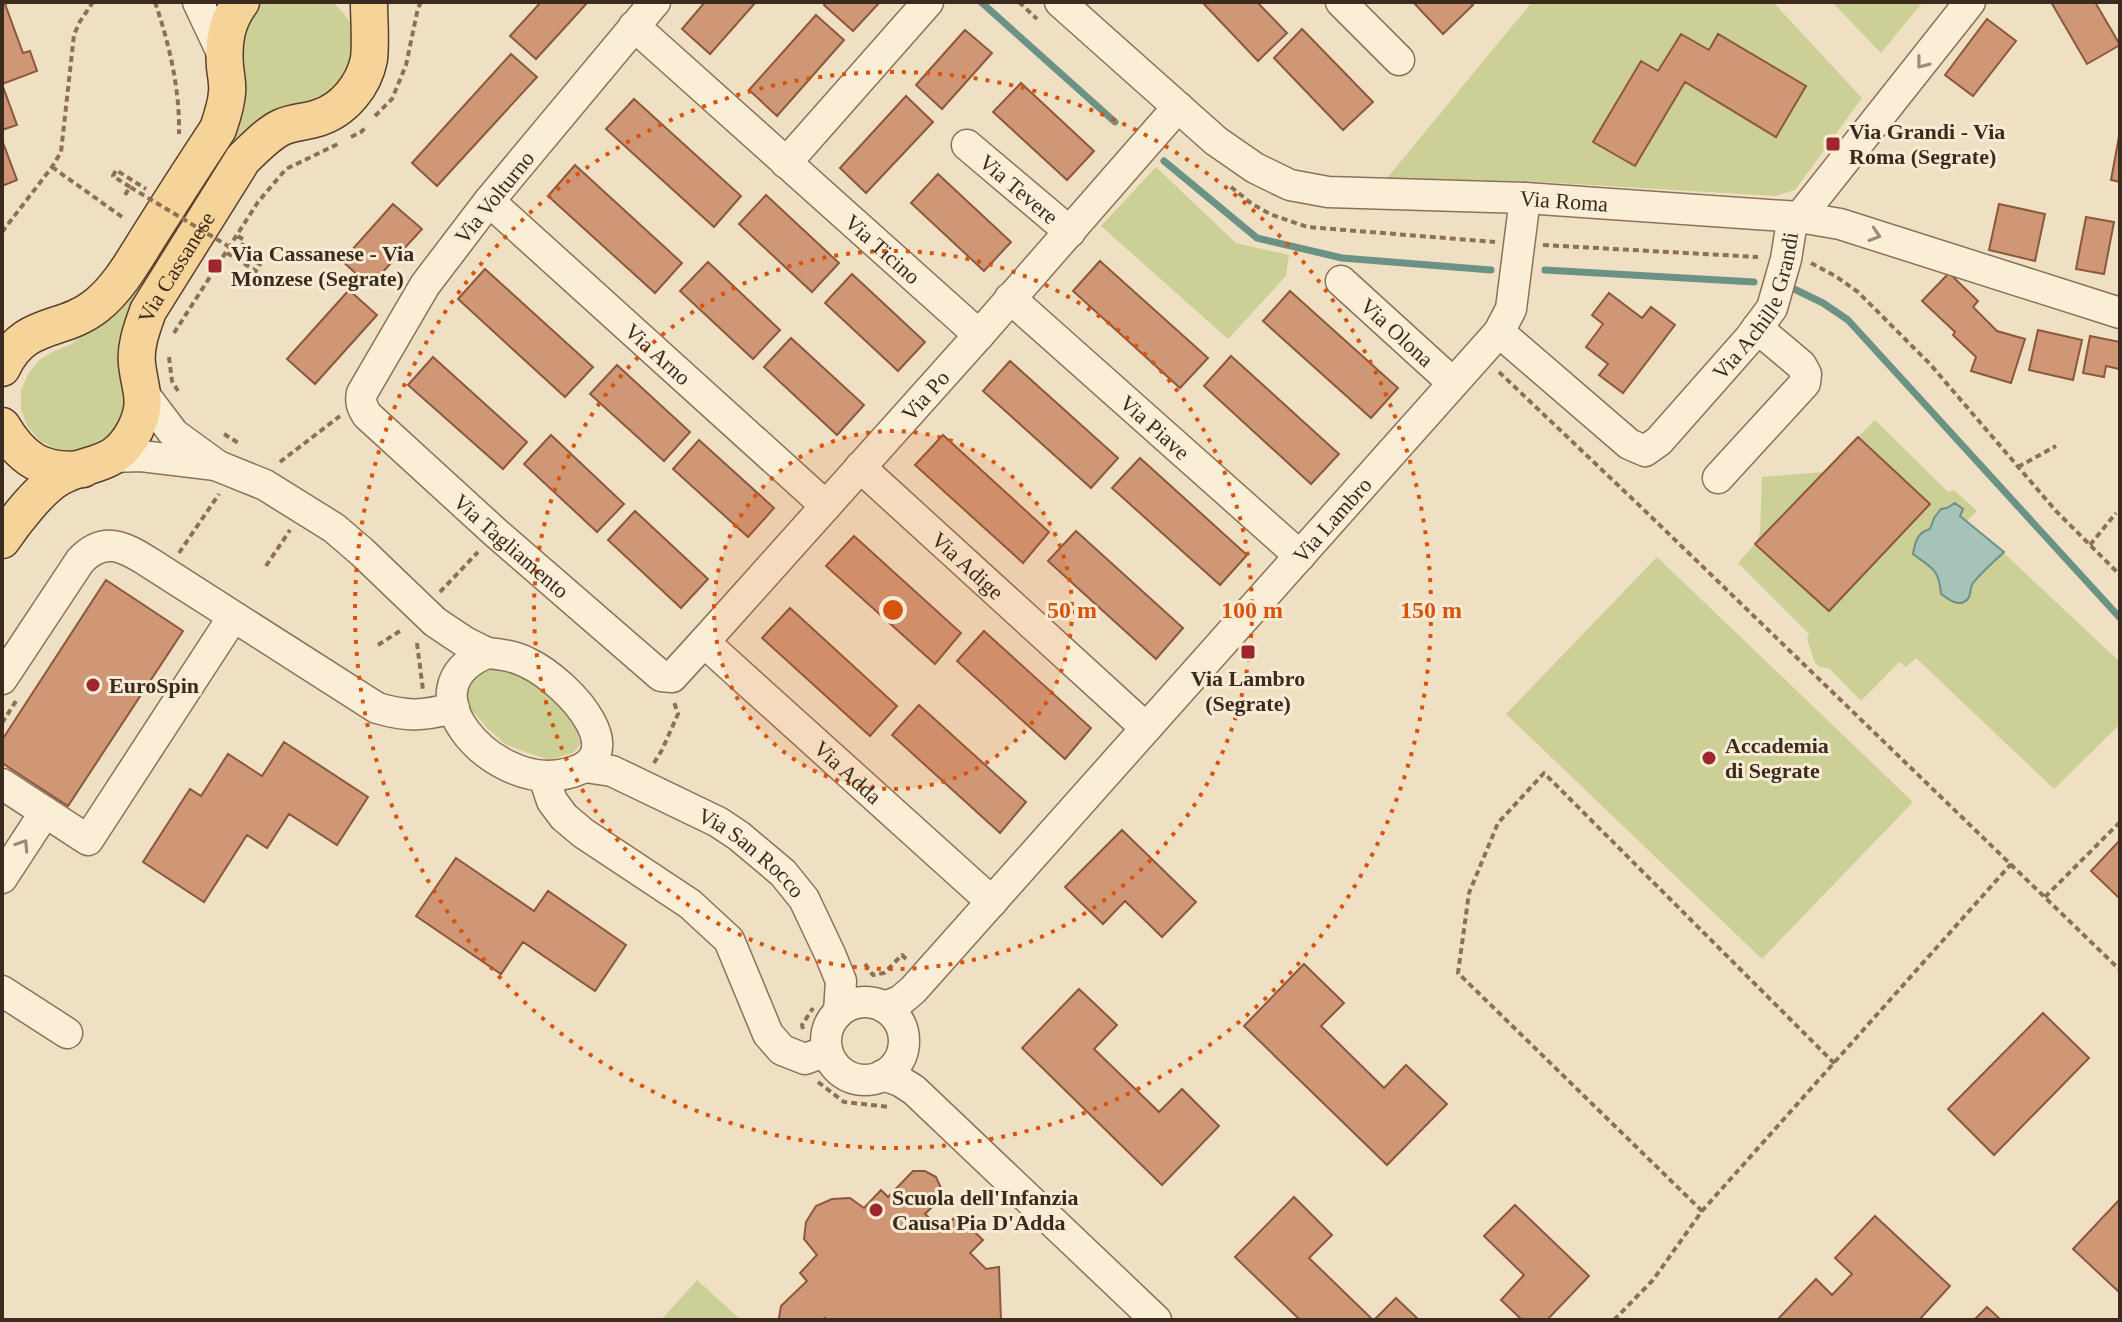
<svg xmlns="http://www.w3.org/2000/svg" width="2122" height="1322" font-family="'Times New Roman',serif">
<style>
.green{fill:#cccf96}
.water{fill:#a5c3b8;stroke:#6c9286;stroke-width:2}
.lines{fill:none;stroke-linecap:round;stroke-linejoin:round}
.stream{stroke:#6c9286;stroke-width:7}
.building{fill:#d09777;stroke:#8c583d;stroke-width:2}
.minor-casing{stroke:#8c7159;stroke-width:33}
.major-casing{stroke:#593f2d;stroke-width:39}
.path{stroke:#8c7159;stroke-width:4;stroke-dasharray:6 4;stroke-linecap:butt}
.minor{stroke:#faeed7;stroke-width:30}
.major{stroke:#f5d399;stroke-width:36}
.path-bridge{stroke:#8c7159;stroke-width:4;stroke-dasharray:6 4;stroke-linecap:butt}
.oneway{stroke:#9a8c7a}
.ring{fill:none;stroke:#d7540e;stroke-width:4;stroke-dasharray:4 8}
.poi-dot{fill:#9e262e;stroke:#f7ebd3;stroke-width:3}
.labels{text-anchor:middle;stroke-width:6;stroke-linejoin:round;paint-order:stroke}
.poi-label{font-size:22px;font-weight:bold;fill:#3b2a1e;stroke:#f7ebd3;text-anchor:start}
.street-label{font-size:22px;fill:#3b2a1e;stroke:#f7ebd3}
.centre{fill:#d7540e;stroke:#f7ebd3;stroke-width:4}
.ring-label{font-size:24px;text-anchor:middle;font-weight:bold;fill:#d7540e;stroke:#f7ebd3;stroke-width:6;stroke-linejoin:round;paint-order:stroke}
</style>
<rect width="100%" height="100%" fill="#f0e0c3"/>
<path class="green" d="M262 2H332C366 30 354 52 344 87L247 140 126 399 124 416 116 431 104 443 71 453 55 449 39 440 27 426 21 409V391L28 374 39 360 54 351 70 345 106 314 168 217 237 46 258 5Z
M1532 2H1773L1862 98 1795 190 1775 196 1541 182 1387 178Z
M1832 2H1923L1881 53Z
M1156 167 1236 243 1289 255 1286 276 1228 339 1101 226Z
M1875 420 1948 492 1954 490 1977 511 1967 521 2008 557 2120 662V724L2054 789 1916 658 1906 667 1899 662 1861 701 1830 669 1820 667 1815 663 1807 639 1809 634 1738 563 1755 544 1760 533 1762 477 1823 472Z
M1657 557 1913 802 1762 959 1506 714Z
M483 659 556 688 583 741 573 753 549 760 525 752 505 744 489 730 464 702 466 671Z
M697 1280 741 1320H661Z"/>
<path class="water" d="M1955 503 1963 509 1960 516 2004 552C1997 559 1975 578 1972 585 1969 591 1972 598 1964 602 1956 606 1947 598 1941 594 1939 568 1931 568 1913 554 1915 543 1917 532 1930 529L1934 518 1941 509 1947 508Z"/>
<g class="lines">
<path class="stream" d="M981 2 1115 122
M1164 161 1257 238 1342 258 1491 270
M1545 270 1754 282
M1794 289 1823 303 1848 320 2120 618"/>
</g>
<path class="building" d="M2 2H11L5 4 23 53 30 51 37 71 2 84 17 125 2 130Z
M541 2H588L536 59 510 36Z
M705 2H756L710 54 682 29Z
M826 2H880L853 31 824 5Z
M1202 2H1257L1287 33 1258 61Z
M1413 2H1470L1473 5 1443 34Z
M2051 2H2095L2120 45 2087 64Z
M816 15 844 40 777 116 749 90Z
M1987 19 2016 41 1973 96 1945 75Z
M1302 29 1373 102 1343 130 1274 58Z
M965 30 992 53 942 109 916 85Z
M1681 34 1709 50 1718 34 1806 86 1776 137 1685 82 1635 166 1593 142 1641 61 1658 71Z
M511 54 537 77 437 186 412 163Z
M1021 83 1094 151 1067 180 993 112Z
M906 96 933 122 866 193 840 168Z
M634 99 741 196 714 227 606 129Z
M2120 131V182L2111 180Z
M2 140 17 180 2 186Z
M575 165 682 263 655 293 548 196Z
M938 174 1011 242 984 271 911 203Z
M766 195 839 263 812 292 739 224Z
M393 204 422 229 370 286 342 261Z
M1999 204 2045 214 2035 261 1989 250Z
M2086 217 2114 222 2104 274 2076 269Z
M1100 261 1208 358 1180 388 1073 291Z
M708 262 780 330 753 359 680 291Z
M485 269 593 367 565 397 458 299Z
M1949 273 1978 301 1973 307 1997 331 2025 339 2011 383 1971 371 1976 357 1953 335 1955 332 1922 301Z
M852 274 925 342 898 371 825 303Z
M349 290 377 315 315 384 287 359Z
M1290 291 1398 388 1371 418 1263 321Z
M1609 293 1642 318 1651 307 1675 325 1623 393 1599 375 1608 364 1586 347 1603 324 1592 315Z
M2038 330 2082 340 2073 380 2029 370Z
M2090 336 2120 342 2119 369 2106 366 2104 377 2083 373Z
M791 338 864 405 837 435 764 367Z
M1231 356 1339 454 1311 484 1204 386Z
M433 357 527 442 503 469 408 385Z
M1010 361 1118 458 1091 488 983 391Z
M617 365 690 432 664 461 590 394Z
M551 435 624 504 597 532 524 464Z
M943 435 1049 532 1023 563 915 465Z
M1858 437 1930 504 1829 611 1755 544Z
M699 440 774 508 748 537 673 469Z
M1140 458 1247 555 1220 585 1112 488Z
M635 511 708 579 681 608 608 540Z
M1076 531 1183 628 1156 659 1048 561Z
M854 536 961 633 935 664 826 566Z
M106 580 183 631 68 806 2 763V740Z
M790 608 897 706 870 736 762 638Z
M984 631 1091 728 1065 759 957 661Z
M919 705 1026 802 1000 833 892 735Z
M284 742 368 797 337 845 289 814 267 848 247 835 204 902 143 862 190 789 201 796 228 754 262 776Z
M1122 830 1196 902 1162 937 1125 901 1103 924 1065 887Z
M2120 840V899L2091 871Z
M456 858 534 911 548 891 626 945 595 991 523 942 501 974 416 916Z
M1304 964 1344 1003 1321 1026 1384 1088 1406 1065 1447 1104 1387 1165 1244 1026Z
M1079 989 1117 1025 1094 1049 1159 1112 1182 1089 1219 1126 1162 1185 1022 1048Z
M2043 1013 2089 1058 1994 1155 1948 1109Z
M913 1171H925L936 1177 941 1188 940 1199 925 1214 942 1230 957 1215 983 1240 970 1253 986 1269 999 1267 1001 1320H826L825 1318 823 1320H780L779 1318 781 1306 807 1281 800 1273 817 1255 804 1239 806 1222 816 1206 832 1199 850 1198 864 1208 881 1190 888 1197Z
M1294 1197 1332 1235 1309 1258 1373 1320H1300L1235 1257Z
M2120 1199V1293L2073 1249Z
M1515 1205 1589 1276 1547 1320H1522L1501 1300 1524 1275 1484 1236Z
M1875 1216 1950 1286 1919 1320H1777L1816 1279 1832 1295 1852 1274 1835 1258Z
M1396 1298 1419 1320H1374Z
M1987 1307 2001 1320H1974Z"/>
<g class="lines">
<g class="minor-casing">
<g id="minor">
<path d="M198 2 225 59"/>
<path id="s1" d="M655 2 489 201 425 285 362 393C360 402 362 407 367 415L496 533 661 676 672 677 704 642 979 335 1178 107"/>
<path id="s2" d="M1060 2 1216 141 1255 168 1290 185 1328 192 1525 198 1799 217 1840 224 2120 313"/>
<path d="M1341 2 1399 60"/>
<path id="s3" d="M634 26 979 335"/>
<path id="s4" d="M967 145 1070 232"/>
<path d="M786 163 928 2"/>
<path id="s5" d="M489 201 826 506"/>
<path id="s6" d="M1341 281 1453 383"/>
<path id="s7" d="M1010 298 1300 556"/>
<path id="s8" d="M1499 332 1629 444 1645 451 1659 441 1749 339 1772 308 1786 259 1791 228 1970 2"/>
<path d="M143 393 174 434 218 466 265 485 334 528 362 552 435 622 465 642 487 653"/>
<path d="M112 457 141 456 216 465"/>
<path id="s9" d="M860 467 1146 728"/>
<path d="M1718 478 1805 383 1806 374 1801 365 1757 328"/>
<path id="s10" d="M704 642 992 902"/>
<path d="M487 653C501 654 515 656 528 663 568 682 643 762 559 775 491 786 401 688 487 653Z"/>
<path d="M2 679 80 561C104 535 125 547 150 563L377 708C408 717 422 716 454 708"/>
<path id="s11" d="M585 767 612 771 718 822 739 836 783 873 804 899 830 954 841 981 839 1012"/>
<path d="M544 777 552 801 564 817 583 833 690 904 729 940 768 1034 782 1050 805 1059 827 1051"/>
<path d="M2 784 88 840 233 617"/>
<path d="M2 878 45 812"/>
<path d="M2 991 67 1033"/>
<circle cx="865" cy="1041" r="39"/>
<path id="s12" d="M884 1007 900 1001 913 990 1499 332 1511 309 1525 198"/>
<path d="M883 1075 900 1081 914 1090 1156 1320"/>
</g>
</g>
<g class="major-casing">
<g id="major">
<path d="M2 368C24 320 62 333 96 306 120 287 135 258 151 233 173 198 195 164 218 129 222 117 226 106 227 93 228 84 226 76 225 67 223 42 226 22 241 2"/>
<path d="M2 426C22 460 43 473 83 469"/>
<path id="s13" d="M2 540C14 522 40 488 60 477 90 460 115 469 135 430 149 402 140 391 137 364 135 346 142 328 148 311L243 159C255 148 267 134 282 127 293 122 306 122 318 118 344 110 364 85 369 59 371 41 369 20 369 2"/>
</g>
</g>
<path class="path" d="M155 2C169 43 180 89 179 134
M1019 2 1037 19
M375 116 392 99 406 65 418 8 421 2
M351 137 361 132 367 126
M52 167 125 219
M130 187 113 176 116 170 146 189
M1231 187 1252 204 1270 214 1307 227 1495 242
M2 232 52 167 61 152 74 35 79 23 93 2
M238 236 245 241
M1543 245 1758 257
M227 253 256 271 260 264 238 252
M1811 263 1837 277 1858 292 1930 364 2056 511 2120 575
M174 333 258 202 286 169 340 143
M169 357 172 381 178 391
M1499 372 1641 507 2120 970
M224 434 240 444
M280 462 340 416
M2018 467 2056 446
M2090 545 2116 513
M179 553 219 494
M266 566 290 530
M440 592 478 552
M417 643 423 690
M378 645 403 629
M2 723 16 701
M654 763 662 750 678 714 674 702
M2045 897 2120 822
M865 964 873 975 884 973 902 955 906 959
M803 1029 802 1025 813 1008
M818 1082 844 1102 890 1107
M1702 1211 1458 973 1469 893 1498 823 1544 773 1835 1064
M1614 1320 1653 1280 1702 1211 2011 864"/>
<use href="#minor" class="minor"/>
<use href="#major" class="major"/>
<path class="path-bridge" d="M125 195 130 187 238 252 245 241"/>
</g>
<defs><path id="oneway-chevron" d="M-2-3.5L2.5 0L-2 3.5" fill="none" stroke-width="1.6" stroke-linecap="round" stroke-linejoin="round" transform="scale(2)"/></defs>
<g class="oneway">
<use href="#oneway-chevron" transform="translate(1922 63) rotate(128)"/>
<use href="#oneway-chevron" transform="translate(1875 235) rotate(18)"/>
<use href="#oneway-chevron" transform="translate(23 845) rotate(-57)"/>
</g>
<circle cx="893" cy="610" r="179" fill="#d7540e" fill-opacity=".12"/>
<g class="ring">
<circle cx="893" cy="610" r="179"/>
<circle cx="893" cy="610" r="359"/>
<circle cx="893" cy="610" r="538"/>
</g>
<g class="poi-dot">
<rect x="1825" y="136" width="16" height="16" rx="4"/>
<rect x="207" y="258" width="16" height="16" rx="4"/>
<rect x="1240" y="644" width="16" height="16" rx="4"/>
<circle cx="93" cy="685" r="8"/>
<circle cx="1709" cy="758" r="8"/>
<circle cx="876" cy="1210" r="8"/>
</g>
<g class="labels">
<g class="poi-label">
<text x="1849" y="139">Via Grandi - Via<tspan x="1849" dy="25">Roma (Segrate)</tspan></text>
<text x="231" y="261">Via Cassanese - Via<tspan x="231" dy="25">Monzese (Segrate)</tspan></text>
<text x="1248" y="686" text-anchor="middle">Via Lambro<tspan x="1248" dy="25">(Segrate)</tspan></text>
<text x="109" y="693">EuroSpin</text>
<text x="1725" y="753">Accademia<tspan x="1725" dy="25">di Segrate</tspan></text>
<text x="892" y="1205">Scuola dell'Infanzia<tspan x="892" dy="25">Causa Pia D'Adda</tspan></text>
</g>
<g class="street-label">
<text dy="8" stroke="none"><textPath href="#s4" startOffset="68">Via Tevere</textPath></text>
<text transform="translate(494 197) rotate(-51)" y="8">Via Volturno</text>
<text dy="8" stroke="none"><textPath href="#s2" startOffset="570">Via Roma</textPath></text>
<text dy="8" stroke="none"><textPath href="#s3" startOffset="334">Via Ticino</textPath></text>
<text dy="8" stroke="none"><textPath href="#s13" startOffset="352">Via Cassanese</textPath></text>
<text dy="8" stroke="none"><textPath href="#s8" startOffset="376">Via Achille Grandi</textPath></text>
<text dy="8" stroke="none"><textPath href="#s6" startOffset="76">Via Olona</textPath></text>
<text dy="8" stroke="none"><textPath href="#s5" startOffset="228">Via Arno</textPath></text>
<text dy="8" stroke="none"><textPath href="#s1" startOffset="1296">Via Po</textPath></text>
<text dy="8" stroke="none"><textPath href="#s7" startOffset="194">Via Piave</textPath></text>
<text dy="8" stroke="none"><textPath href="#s12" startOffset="664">Via Lambro</textPath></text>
<text dy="8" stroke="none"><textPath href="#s1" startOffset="708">Via Tagliamento</textPath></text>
<text dy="8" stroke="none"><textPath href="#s9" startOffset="146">Via Adige</textPath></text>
<text dy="8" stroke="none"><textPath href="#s10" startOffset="194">Via Adda</textPath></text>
<text dy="8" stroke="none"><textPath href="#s11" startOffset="190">Via San Rocco</textPath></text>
</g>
</g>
<circle cx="893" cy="610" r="12" class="centre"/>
<g class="ring-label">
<text x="1072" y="618">50 m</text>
<text x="1252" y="618">100 m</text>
<text x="1431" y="618">150 m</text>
</g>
<rect width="2122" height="1322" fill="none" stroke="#3b2a1e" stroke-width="8"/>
</svg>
